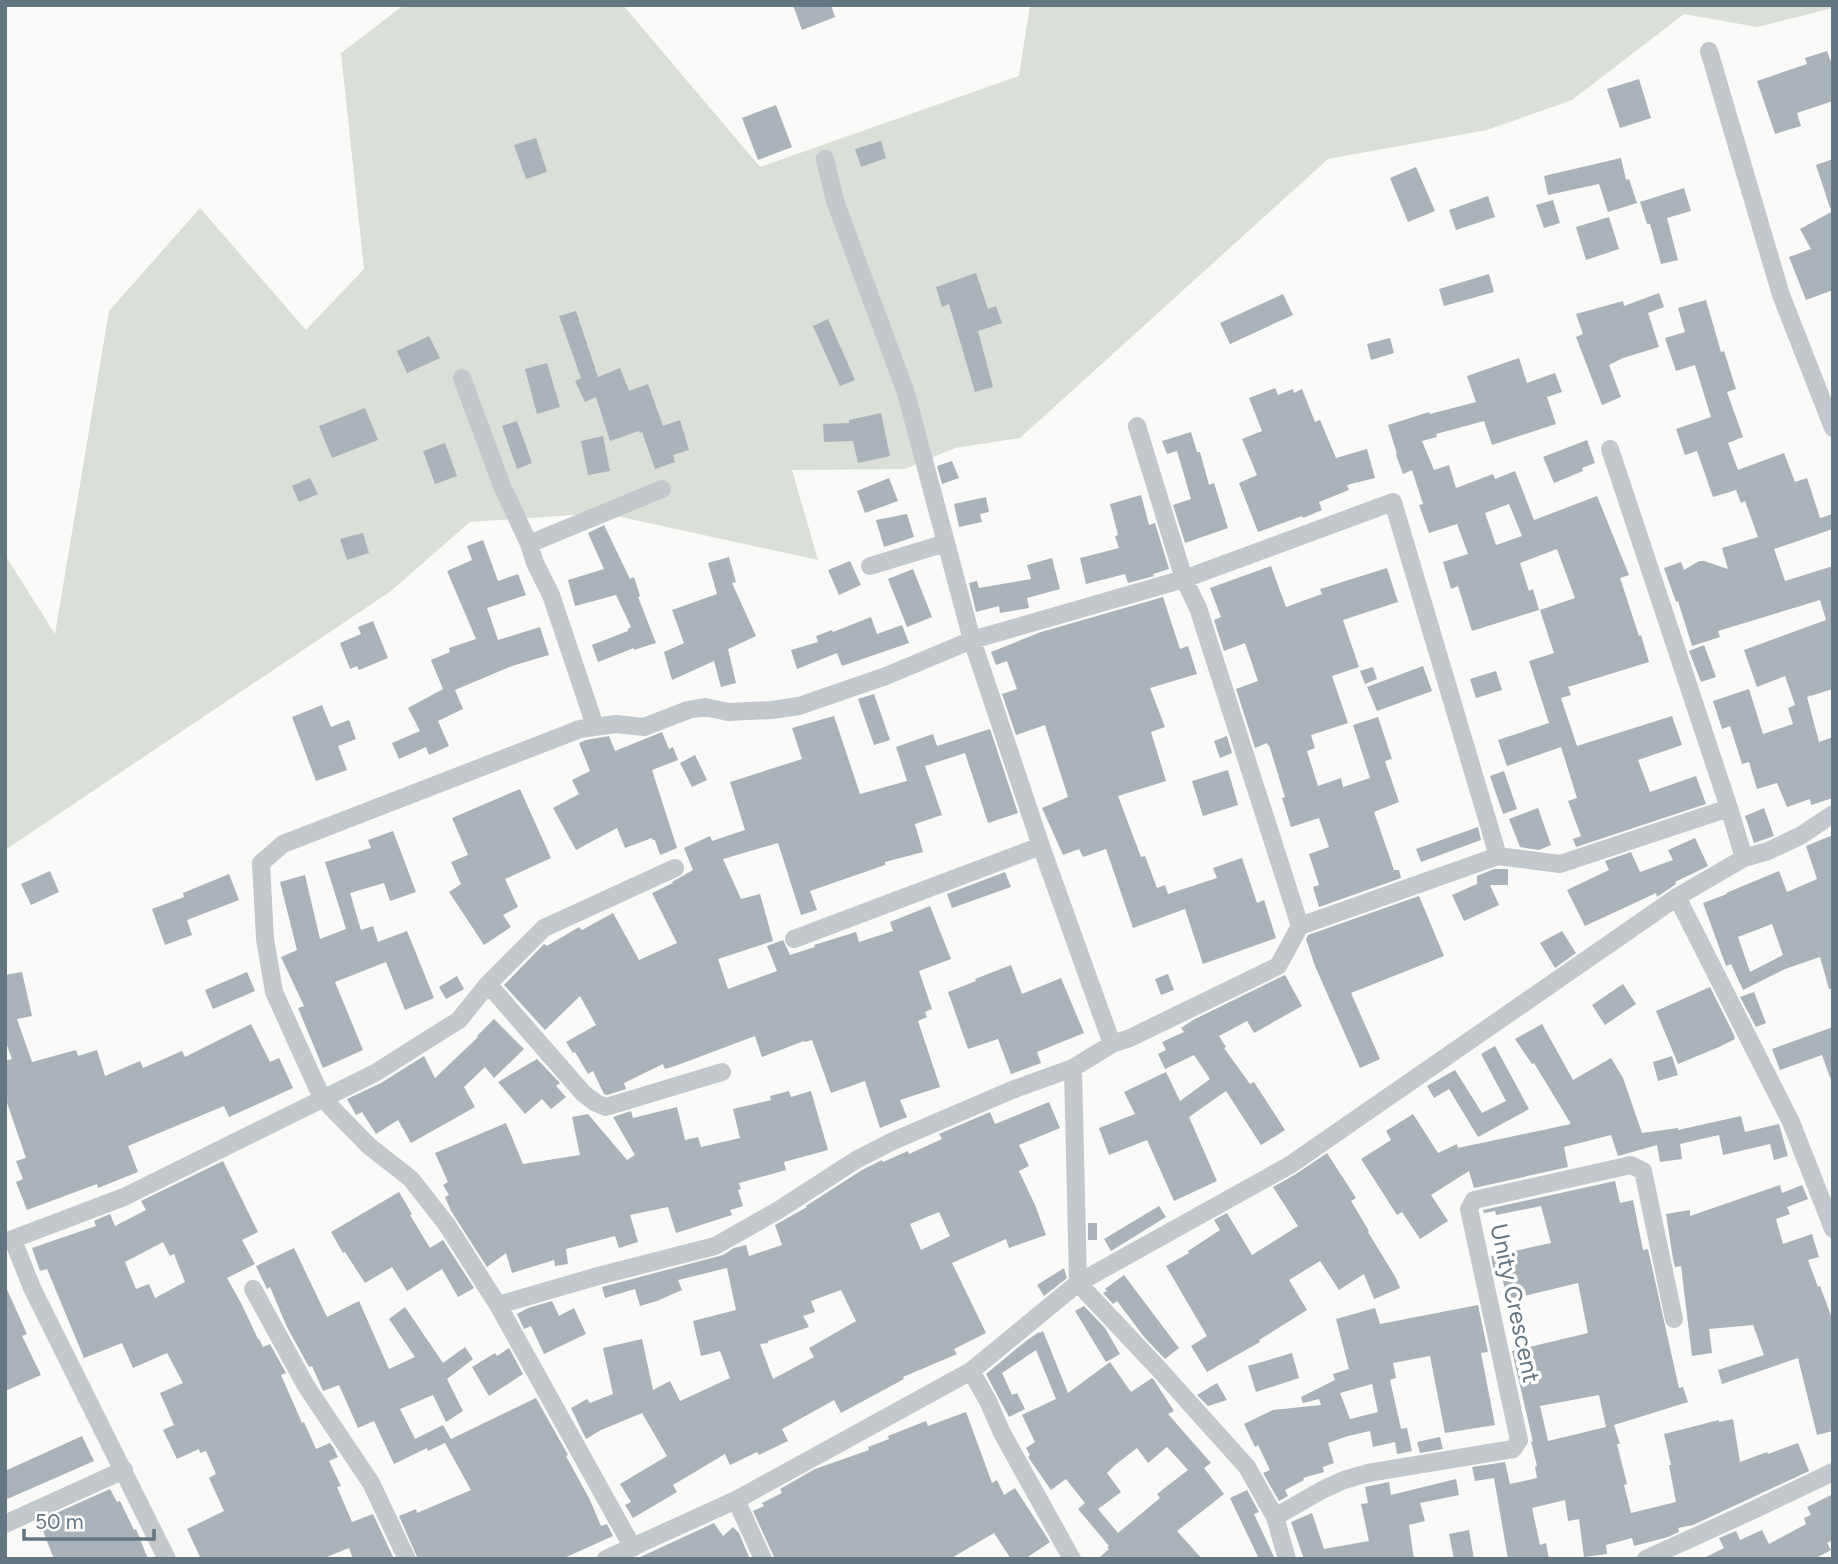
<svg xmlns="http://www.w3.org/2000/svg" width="1838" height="1564" font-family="Figtree,sans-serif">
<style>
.green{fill:#dadfd7}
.building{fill:#aab3b9;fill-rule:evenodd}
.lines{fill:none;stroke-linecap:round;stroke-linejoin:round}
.street{stroke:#c3c8cc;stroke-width:18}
.labels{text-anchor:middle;stroke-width:7;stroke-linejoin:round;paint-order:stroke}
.street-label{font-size:24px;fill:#657683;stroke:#fff}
</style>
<rect width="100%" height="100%" fill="#fafaf8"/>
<path class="green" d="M404 5H623L760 167 1019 76 1030 5H1833V8L1757 27 1684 14 1572 100 1487 130 1328 159 1020 438 955 448 905 469 792 470 818 560 603 513 470 522 391 591 5 850V555L55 634 109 311 200 208 306 330 364 269 341 53Z"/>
<path class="building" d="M793 5H831L835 17 802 30Z
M1827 51 1833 67V101L1797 113 1801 126 1775 134 1757 81 1807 64 1805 58Z
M1639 79 1651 118 1620 128 1607 89Z
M776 105 792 147 758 160 742 118Z
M536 138 547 172 526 179 514 145Z
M881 141 886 158 861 167 855 149Z
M1621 158 1626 180 1629 179 1637 203 1608 212 1599 184 1548 195 1544 176Z
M1833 159V208H1830L1816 165Z
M1416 167 1435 211 1408 222 1390 178Z
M1684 188 1691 211 1667 218 1678 260 1661 264 1650 224H1647L1640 202Z
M1488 196 1495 217 1456 230 1449 210Z
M1553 200 1560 223 1544 228 1536 205Z
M1833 211V290L1806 300 1789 257 1811 249 1800 229Z
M1609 217 1619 249 1586 260 1576 227Z
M976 273 988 309 996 306 1002 323 978 331 993 387 975 392 949 304 942 307 936 287Z
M1489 274 1494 292 1444 306 1439 289Z
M1659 293 1664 307 1648 313 1659 347 1623 358 1609 365 1621 397 1602 405 1576 337 1583 334 1576 314 1623 301 1624 306Z
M1283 294 1293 315 1230 344 1220 323Z
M1706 300 1721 352 1724 351 1736 389 1727 392 1743 437 1728 443 1738 470 1784 453 1795 482 1807 478 1820 518 1833 514V529L1774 549 1785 581 1833 566V689L1807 697 1819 742 1833 737V798L1811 805 1810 799 1787 807 1777 783 1757 789 1749 762 1742 764 1730 726 1722 729 1713 701 1749 689 1763 734 1793 724 1788 708 1795 705 1785 676 1757 687 1744 650 1826 620 1820 600 1718 631 1720 637 1692 646 1678 601 1676 602 1664 568 1681 562 1684 570 1699 561H1704L1728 569 1722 548 1758 537 1745 501 1741 503 1736 490 1713 497 1697 451 1685 455 1676 429 1711 417 1695 365 1676 371 1665 338 1685 332 1678 308Z
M576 311 598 377 620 368 629 391 648 384 663 426 680 420 689 450 673 455 675 462 655 469 642 432 640 433 639 431 610 441 596 397 585 402 575 381 581 378 559 316Z
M828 319 855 380 840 386 813 326Z
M429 336 440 358 407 373 397 351Z
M1390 338 1394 353 1371 360 1367 344Z
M1519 358 1527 383 1555 373 1562 392 1547 397 1556 424 1492 445 1484 421 1436 434 1437 437 1422 441 1434 470 1449 465 1456 488 1493 474 1495 479 1515 471 1534 520 1597 496 1629 575 1620 578 1639 636 1641 635 1649 662 1568 687 1571 695 1561 698 1577 746 1672 716 1682 745 1638 760 1650 792 1696 776 1706 804 1576 847 1573 839 1581 836 1568 801 1577 798 1561 747 1507 766 1498 740 1549 723 1529 661 1554 653 1540 610 1575 598 1557 549 1520 563 1529 591 1533 589 1539 610 1472 631 1458 586 1451 589 1443 562 1468 554 1457 524 1429 533 1419 505 1423 504 1412 470 1403 474 1396 455 1397 454 1388 425 1429 412 1430 414 1476 402 1467 376ZM1509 504 1522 536 1496 545 1485 513Z
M547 363 560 407 537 414 525 369Z
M1275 388 1278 395 1293 389 1294 393 1302 389 1315 422 1320 420 1336 458 1367 449 1375 478 1347 485 1349 490 1319 502 1322 510 1303 518 1302 516 1258 532 1239 483 1257 475 1242 439 1262 431 1249 398Z
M365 408 378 440 332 458 319 426Z
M881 413 890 456 858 463 853 441 824 442 823 424 849 423V420Z
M517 421 532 463 517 469 502 426Z
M1191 432 1197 452H1200L1209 485 1214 483 1228 528 1185 543 1173 505 1191 499 1177 451 1167 454 1162 441Z
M603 436 610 471 588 475 581 441Z
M1587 440 1595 463 1582 468 1583 471 1554 483 1543 457Z
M445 443 457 476 435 484 423 451Z
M952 461 959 478 942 484 937 466Z
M310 478 318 494 299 502 292 486Z
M889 478 898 501 865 513 857 491Z
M1141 495 1149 525 1155 523 1169 569 1153 574 1154 576 1128 583 1125 574 1086 584 1080 558 1119 548 1115 536 1118 535 1110 504Z
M986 497 989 512 980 514 982 522 959 527 954 504Z
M907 514 914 537 884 547 876 520Z
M604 525 630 579 634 577 640 596 638 597 656 643 634 650V648L598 662 592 645 628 631V629L631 627 616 595 575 606 568 580 604 569 588 533Z
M363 533 369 553 347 560 340 539Z
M483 540 498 581 518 574 526 595 487 608 498 640 540 627 549 655 512 666 455 690 463 709 438 721 449 746 429 755 426 747 399 759 392 743 420 731 408 708 443 689 431 660 450 652 449 648 476 639 447 571 472 560 467 546Z
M729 557 736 582 732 583 756 636 728 649 736 683 721 687 714 661 672 680 664 652 684 643 672 610 717 594 708 563Z
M1052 558 1060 589 1027 598 1029 608 1000 613 999 606 976 612 969 583 977 581 979 588 1031 579 1027 565Z
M850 561 861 585 839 595 828 570Z
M1271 566 1286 607 1322 594 1320 589 1387 568 1398 602 1343 620 1359 667 1332 676 1348 723 1311 735 1315 748 1307 751 1318 786 1341 778 1343 787 1370 778 1353 725 1378 717 1392 759 1385 761 1399 802 1374 812 1394 870H1399L1401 878 1319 907 1313 887 1319 885 1309 854 1329 847 1319 818 1291 827 1282 798 1285 797 1269 745 1268 746 1267 743 1255 748 1236 689 1258 681 1245 643 1224 651 1214 620 1221 617 1210 588Z
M913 569 932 617 907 627 888 579Z
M1163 597 1180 649 1188 646 1197 674 1150 688 1165 727 1151 732 1166 781 1118 796 1141 857 1145 856 1157 888 1165 885 1168 894 1217 878 1213 868 1242 858 1257 903 1264 900 1276 938 1203 964 1185 909 1133 928 1106 849 1083 857 1079 849 1063 855 1042 808 1068 797 1045 725 1016 735 1002 694 1017 689 1007 661 996 665 991 652 1041 632Z
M871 617 877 634 902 625 909 643 842 666 837 653 797 669 791 650 818 642 816 636 832 630 833 632Z
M373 621 388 658 359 670 357 666 350 669 340 643 361 634 358 627Z
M1704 645 1716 677 1701 682 1689 651Z
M1423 666 1432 691 1377 711 1367 687Z
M1373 667 1377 679 1365 684 1360 671Z
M1496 671 1502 690 1476 698 1470 679Z
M874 694 890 740 874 745 858 699Z
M322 705 331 727 349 720 356 739 338 746 347 770 316 781 292 717Z
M834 716 860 794 907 781 896 747 933 734 937 746 990 729 1018 813 988 823 965 753 925 766 942 815 915 824 923 852 885 862V865L810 891 817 910 801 915 778 843 723 859 741 899 760 894 773 941 718 959 728 989 777 971 767 946 783 940 790 955 815 947 814 945 856 932 859 942 893 931 890 922 930 906 951 959 919 971 932 1009 925 1012 927 1017 918 1021 940 1087 900 1100 907 1117 880 1128 865 1081 831 1093 812 1040 805 1042 804 1041 762 1057 755 1036 675 1066 665 1069 663 1064 624 1083 626 1089 607 1095 604 1094 593 1071 588 1074 575 1052 573 1053 566 1042 596 1025 580 996 545 1030 504 985 544 944 547 946 579 927 582 930 613 913 639 960 677 943 652 893 673 883 672 882 693 870 684 848 710 836 712 841 745 830 730 782 802 759 792 728Z
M662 732 669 749 673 747 678 760 652 770 677 848 660 855 655 840H653L652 838 625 848 617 828 576 850 553 808 579 794 572 780 590 771 579 743 586 740 609 736 615 751Z
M1227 736 1232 753 1220 758 1214 741Z
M695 755 707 780 692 787 680 763Z
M1228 770 1238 805 1203 816 1192 781Z
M1504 771 1517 809 1503 814 1490 776Z
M520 789 551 858 505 879 518 907 503 915 511 927 484 945 449 892 461 884 451 862 468 855 452 818Z
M1538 808 1551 845 1539 850 1520 847 1509 819Z
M1764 808 1774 836 1754 843 1745 816Z
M1478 827 1481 840 1421 862 1416 849Z
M393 831 416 892 390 901 384 883 350 893 361 930 373 926 378 942 407 931 434 998 405 1010 386 962 335 982 363 1050 323 1068 298 1008 304 1006 281 957 297 950 280 882 305 875 320 939 346 929 325 862 371 848 368 840Z
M1833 835V988L1829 989 1820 957 1785 969 1743 990 1731 964 1726 966 1703 903 1727 894 1726 893 1779 871 1787 892 1817 879 1806 846ZM1772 924 1783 955 1750 972 1738 937Z
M1695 838 1708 866 1675 882 1676 884 1657 897 1656 893 1585 926 1567 890 1609 870 1605 861 1631 852 1640 872 1673 860 1668 850Z
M1494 869H1508V885H1490L1499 905 1464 921 1452 895 1477 884V876Z
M50 871 59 892 31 905 21 884Z
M1005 872 1011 887 952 908 947 894Z
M229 874 239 900 187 920 192 935 165 945 152 909 184 897 183 893Z
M1419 896 1444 956 1351 993 1380 1059 1360 1068 1315 966 1306 939 1308 935Z
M1562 931 1576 953 1555 968 1540 943Z
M1011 965 1022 994 1061 978 1084 1033 1037 1052 1041 1063 1011 1074 998 1039 968 1049 948 992 976 981 975 979Z
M22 972 32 1016 17 1019 32 1062 76 1050 78 1056 97 1050 105 1076 140 1061 143 1068 182 1051 185 1057 251 1024 270 1062 279 1058 293 1088 229 1117 224 1106 128 1146 138 1172 98 1188 97 1184 27 1210 16 1182 23 1179 16 1161 26 1158 5 1097V1061L12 1059 5 1040V975Z
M247 972 255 991 213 1009 205 990Z
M1168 974 1174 990 1161 995 1155 979Z
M1285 975 1302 1006 1254 1033 1247 1021 1219 1036 1226 1047 1224 1048 1250 1084 1254 1082 1285 1130 1261 1145 1226 1091 1189 1117 1217 1181 1174 1201 1147 1140 1109 1155 1099 1128 1135 1114 1124 1092 1166 1072 1180 1101 1210 1079 1194 1055 1165 1069 1158 1054 1166 1050 1162 1042 1184 1032 1181 1028 1193 1020Z
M457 976 464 989 446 999 439 987Z
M1623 984 1636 1004 1605 1025 1592 1005Z
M1710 987 1734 1035 1735 1039 1719 1047 1678 1064 1656 1011Z
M1754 992 1766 1023 1756 1027 1740 997Z
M494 1019 524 1049 494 1078 485 1067 464 1087 475 1107 411 1143 398 1120 376 1134 362 1112 356 1115 347 1099 381 1083 424 1056 435 1078 478 1037 477 1036Z
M1542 1024 1573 1080 1611 1058 1623 1078 1642 1133 1678 1128V1130L1741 1116 1745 1132 1779 1124 1788 1156 1774 1160 1770 1144 1723 1155 1719 1135 1680 1144 1682 1159 1660 1162 1657 1145 1618 1156 1611 1135 1564 1147 1568 1167 1474 1188 1469 1171 1431 1195 1448 1221 1420 1239 1402 1212 1397 1215 1361 1159 1391 1140 1386 1131 1413 1114 1438 1153 1457 1144 1458 1148 1571 1124 1534 1063 1532 1064 1515 1039Z
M1833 1027V1079L1831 1080 1822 1055 1780 1070 1772 1049Z
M1495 1046 1529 1109 1478 1137 1449 1089 1434 1098 1427 1086 1455 1070 1482 1113 1506 1101 1481 1054Z
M1672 1056 1678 1075 1658 1081 1653 1062Z
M537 1059 560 1083 556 1086 566 1097 551 1109 542 1099 525 1114 498 1082Z
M789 1091 791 1097 811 1091 828 1150 784 1162 786 1170 739 1183 741 1189 738 1190 743 1206 730 1210 732 1215 676 1233 668 1207 630 1215 638 1242 619 1248 615 1236 566 1249 568 1264 555 1266 554 1260 512 1273 506 1253 487 1267 451 1211 445 1197 449 1195 443 1185 448 1182 435 1153 506 1123 523 1164 580 1155 572 1117 588 1114 627 1160 635 1155 613 1117 631 1111 633 1118 677 1107 685 1140 698 1137 701 1147 740 1138 733 1109 771 1100 770 1096Z
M1049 1102 1060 1128 1019 1145 1029 1166 1019 1171 1035 1205 1046 1235 1009 1248 1006 1239 952 1263 986 1333 954 1349 957 1354 903 1377 904 1379 841 1413 834 1400 782 1429 788 1441 759 1455 757 1452 730 1465 725 1454 673 1485 677 1492 633 1518 625 1505 631 1502 620 1484 667 1456 642 1413 601 1430 586 1439 571 1408 587 1399 590 1403 613 1394 603 1348 642 1339 653 1390 670 1381 680 1401 730 1378 720 1351 701 1356 693 1321 736 1310 727 1268 678 1280 682 1290 657 1301 640 1306 635 1289 605 1298 602 1287 723 1255 734 1248 746 1245 749 1256 782 1245 775 1225 807 1207 806 1206 862 1170 882 1160 883 1162 908 1151 909 1154 942 1139 939 1134 990 1112 995 1124ZM939 1212 950 1236 921 1250 910 1224ZM841 1290 856 1321 809 1348 814 1357 773 1379 760 1344 768 1343V1341L809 1327 803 1316 815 1312 811 1301Z
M1327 1153 1356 1198 1351 1201 1369 1231 1368 1232 1396 1278 1400 1288 1374 1299 1364 1274 1339 1290 1320 1261 1289 1280 1307 1310 1259 1340 1260 1342 1207 1372 1191 1346 1207 1336 1166 1266 1189 1253 1188 1251 1220 1230 1214 1220 1227 1213 1252 1255 1298 1226 1273 1187 1296 1174Z
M223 1161 258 1232 242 1240 255 1264 227 1278 242 1305 258 1339H259L263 1347 270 1344 286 1373 281 1375 302 1423 304 1422 316 1449 330 1443 333 1447 338 1457 329 1461 341 1486 337 1487 352 1522 373 1514 394 1559H353L349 1548 322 1559H201L187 1529 224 1511 209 1478 216 1474 206 1451 200 1453 199 1449 177 1459 163 1430 174 1425 160 1393 183 1383 167 1353 133 1368 122 1343 84 1358 47 1269 40 1271 32 1248 96 1226 94 1221 110 1214 115 1226 146 1210 141 1201ZM163 1242 170 1256 174 1254 185 1282 155 1298 149 1284 136 1289 125 1262Z
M1615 1181 1620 1203 1633 1200 1643 1250 1648 1249 1679 1388 1683 1387 1688 1402 1611 1426 1614 1425 1620 1444H1617L1627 1484 1624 1485 1631 1513 1676 1502 1669 1465H1671L1664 1434 1719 1420V1422L1733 1419 1740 1462 1767 1452 1768 1454 1798 1443 1809 1471 1693 1525 1678 1528 1679 1532 1668 1537 1634 1546 1632 1538 1606 1545 1607 1554 1584 1557 1579 1519 1568 1521 1565 1500 1532 1508 1540 1545 1546 1543 1549 1559H1508L1494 1478 1475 1481 1472 1467 1505 1462 1510 1484 1537 1478 1535 1467 1537 1466 1531 1441 1533 1442 1512 1351 1588 1333 1578 1283 1507 1300 1502 1276 1495 1278 1491 1256 1551 1243 1541 1206 1496 1215 1495 1211 1484 1213 1483 1210ZM1599 1395 1606 1427 1548 1441 1540 1406Z
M1780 1185 1782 1193 1802 1185 1808 1199 1787 1207 1790 1214 1776 1219 1783 1244 1812 1234 1819 1257 1808 1260 1818 1287 1820 1286 1833 1321V1431L1817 1435 1798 1358 1722 1384 1718 1370 1764 1355 1753 1325 1709 1329 1712 1353 1692 1356 1681 1266 1675 1267 1673 1259 1666 1214 1690 1210V1216Z
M399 1192 412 1214 410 1215 430 1248 443 1240 474 1288 458 1297 442 1269 407 1291 392 1267 365 1283 345 1252 343 1253 331 1232Z
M1159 1206 1166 1217 1111 1251 1104 1239Z
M1088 1223H1097V1240H1088Z
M294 1248 327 1317 359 1301 389 1369 415 1357 389 1319 405 1307 443 1363 465 1347 473 1359 447 1379 463 1411 446 1422 433 1395 400 1409 415 1439 443 1425 451 1439 536 1398 568 1455 566 1456 590 1500 601 1526 607 1524 613 1536 562 1559H418L399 1516 416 1509 417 1513 471 1490 445 1443 428 1451 427 1448 394 1464 374 1421 358 1428 339 1385 323 1391 312 1366 309 1367 287 1327 270 1287 267 1289 256 1266Z
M1064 1268 1067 1278 1044 1296 1037 1285Z
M1124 1275 1179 1348 1165 1359 1145 1338 1117 1301 1113 1304 1103 1293 1107 1291 1105 1289Z
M5 1285 27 1334 22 1336 41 1375 5 1391Z
M552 1301 559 1316 574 1308 586 1334 544 1354 531 1326 524 1329 517 1314 528 1308Z
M1478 1305 1488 1352 1481 1353 1495 1425 1445 1433 1430 1356 1393 1363 1396 1378 1390 1380 1401 1429 1407 1428 1412 1451 1397 1454 1395 1442 1373 1447 1370 1431 1348 1436 1328 1443 1334 1463 1323 1467 1324 1472 1303 1478 1304 1480 1285 1490 1288 1496 1279 1501 1263 1473 1270 1470 1258 1445 1255 1447 1244 1424 1273 1410 1321 1405 1319 1399 1303 1403 1301 1397 1335 1380 1333 1374 1349 1369 1336 1319 1375 1308 1380 1324ZM1372 1384 1378 1412 1350 1419 1340 1393Z
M1084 1306 1105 1328 1120 1354 1106 1362 1075 1311Z
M1043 1331 1068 1393 1110 1362 1131 1392 1152 1378 1154 1380 1174 1411 1168 1414 1211 1463 1204 1468 1224 1494 1177 1531 1202 1559H1098L1109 1549 1107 1547 1109 1546 1078 1509 1085 1503 1066 1479 1051 1490 1028 1457 1030 1455 1026 1448 1035 1442 1022 1415 1056 1399 1036 1350 1002 1373 1012 1395 1017 1393 1025 1409 1009 1417 986 1374 1026 1341 1039 1332 1040 1333ZM1167 1447 1188 1470 1157 1494 1160 1498 1118 1533 1098 1509 1121 1492 1107 1473 1115 1465 1137 1448 1148 1463Z
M509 1348 523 1374 489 1396 472 1367 495 1353 497 1356Z
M1292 1353 1299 1378 1256 1392 1248 1366Z
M1217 1383 1227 1400 1208 1406 1197 1395Z
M966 1412 992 1483 997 1480 1004 1495 1015 1488 1050 1542 1025 1559H1011L994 1533 950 1559H775L753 1511 764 1506 762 1503 782 1493 780 1489 815 1469 869 1450 868 1447 889 1439 888 1436 926 1421 928 1426Z
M82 1436 94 1461 5 1500V1471Z
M1440 1437 1443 1449 1420 1453 1417 1442Z
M1456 1479 1459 1495 1420 1503 1425 1521 1409 1525 1414 1559H1304L1291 1522 1312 1513 1324 1549 1369 1541 1361 1504 1368 1503 1365 1487 1389 1482 1391 1495Z
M110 1489 117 1502 120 1501 134 1530 136 1529 148 1559H54L43 1531 40 1532 36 1522Z
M1247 1490 1259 1512 1254 1514 1275 1559H1259L1230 1498Z
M1833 1494V1540L1827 1543 1831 1550 1814 1559H1702L1724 1548 1719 1538 1736 1531 1740 1540 1762 1530 1769 1544 1806 1524 1804 1518 1811 1515 1807 1507Z
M714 1523 723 1536 733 1527 739 1533 750 1559H636Z
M1469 1530 1474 1559H1454L1449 1534Z"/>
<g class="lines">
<path class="street" d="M1709 51 1781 295 1833 428
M825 159 835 201 906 393 972 640 1041 846 1112 1044
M462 378 502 486 529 544
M1137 426 1184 579 1198 608 1300 926
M1610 449 1729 808 1744 858
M870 566 946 543
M595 726 551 595 535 563 529 544 662 489
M1677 897 1791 1122 1833 1229
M794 939 1041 846
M488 984 583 1093 596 1103 606 1107 722 1072
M1073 1068 1078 1283 1158 1368 1247 1467 1275 1517 1287 1559
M13 1240 32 1288 167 1559
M5 1242 124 1197 375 1073 459 1020 488 984 544 928 675 868
M253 1289 306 1386 371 1483 407 1559
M498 1305 598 1276 715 1246 777 1211 856 1160 893 1141 1012 1090 1073 1068 1112 1044 1130 1038 1278 966 1300 926 1498 856 1560 864 1729 808
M971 1371 988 1401 1002 1433 1072 1559
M736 1500 763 1559
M1275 1517 1322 1490 1344 1480 1368 1473 1513 1449 1519 1440 1469 1209 1474 1200 1631 1165 1643 1171 1674 1319
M5 1524 124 1470
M633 1548 498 1305 447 1225 411 1179 369 1146 322 1098 274 992 265 939 261 863 283 844 580 729 616 724 644 727 688 710 705 707 728 712 772 710 799 706 886 676 972 640 1184 579 1393 502 1498 856
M606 1559 736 1500 971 1371 1078 1283 1290 1165 1677 897 1744 858 1768 851 1800 836 1833 814
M1646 1559 1749 1512 1833 1472"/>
</g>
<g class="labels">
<g class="street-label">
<text transform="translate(1515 1303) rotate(78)" y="8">Unity Crescent</text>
</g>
</g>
<rect width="1838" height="1564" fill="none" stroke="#657683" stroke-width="14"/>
<path d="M24 1529v10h130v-10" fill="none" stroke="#657683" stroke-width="3.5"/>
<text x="35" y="1529" font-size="21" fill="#657683" stroke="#ffffff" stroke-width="5" paint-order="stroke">50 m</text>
</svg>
